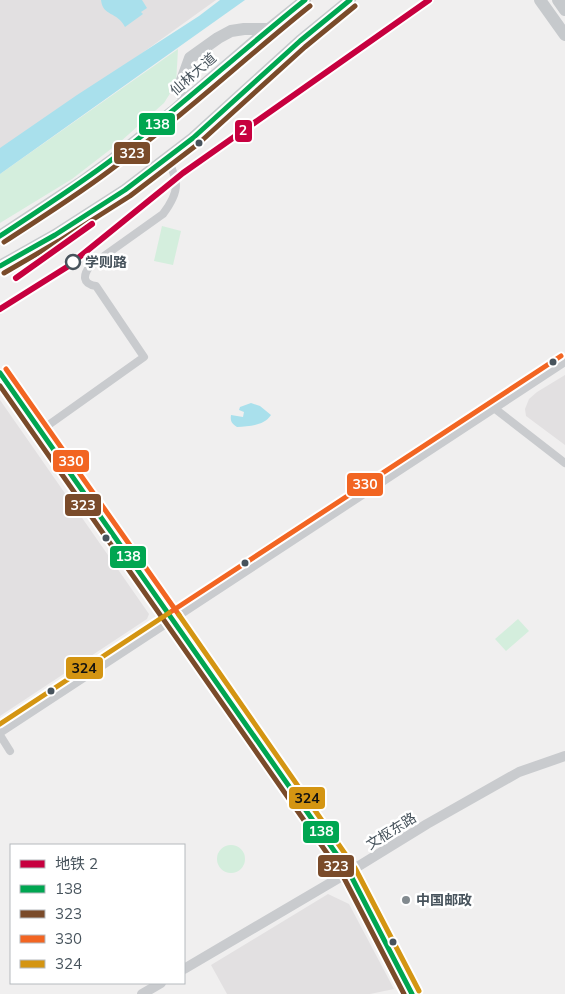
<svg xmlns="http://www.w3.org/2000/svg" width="565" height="994" font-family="Mulish,'Noto Sans SC',sans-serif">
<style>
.education{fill:#e2e0e1}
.green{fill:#d4eedd}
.water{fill:#a9e0ec}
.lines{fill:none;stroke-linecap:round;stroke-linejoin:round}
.minor{stroke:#c9cbce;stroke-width:8}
.tertiary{stroke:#c9cbce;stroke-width:10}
.primary{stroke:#c6c9cc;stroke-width:12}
.bus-1-casing{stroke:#fff;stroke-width:9}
.bus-2-casing{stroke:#fff;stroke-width:9}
.bus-3-casing{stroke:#fff;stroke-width:9}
.bus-4-casing{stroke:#fff;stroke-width:9}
.bus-1{stroke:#00a651;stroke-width:5}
.bus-2{stroke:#7a4b2a;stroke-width:5}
.bus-3{stroke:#f26522;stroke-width:5}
.bus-4{stroke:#d49512;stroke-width:5}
.metro-1-casing{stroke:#fff;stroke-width:10}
.metro-1{stroke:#c7003f;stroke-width:6}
.bus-dot{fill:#47535c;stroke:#fff;stroke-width:2}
.stop-dot{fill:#fff;stroke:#47535c;stroke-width:2.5}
.poi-dot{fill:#828a8f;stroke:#fff;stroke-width:2}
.labels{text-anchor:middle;stroke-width:5;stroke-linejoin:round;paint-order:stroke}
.street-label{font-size:14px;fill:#47535c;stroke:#fff}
.stop-label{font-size:14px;font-weight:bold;fill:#47535c;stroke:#fff;text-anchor:start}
.poi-label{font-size:14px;font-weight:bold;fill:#47535c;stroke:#fff;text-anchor:start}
.line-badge{stroke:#fff;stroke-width:2}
.badge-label{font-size:14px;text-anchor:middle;font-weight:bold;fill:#fff}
.pale-badge-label{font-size:14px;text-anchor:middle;font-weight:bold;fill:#111}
</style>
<rect width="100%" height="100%" fill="#f0efef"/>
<path class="education" d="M0 0H216L0 155Z
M565 375V445L526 416 525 409 529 399 537 392Z
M0 400 149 614 147 619 0 716Z
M328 894 349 904 394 989 370 994H227L211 965Z"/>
<path class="green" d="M178 49 176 84 164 103 120 142 72 179 0 223V174Z
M162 226 181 231 173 265 154 261Z
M518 619 529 631 506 651 495 639Z
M217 859a14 14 0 1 1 28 0a14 14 0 1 1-28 0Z"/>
<path class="water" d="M101 0H142L147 8 141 12 143 14 125 27C117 11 103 17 101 0Z
M220 0H245L0 174V148L77 95 199 16Z
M251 403 260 406 271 415C264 426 249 426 237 427 232 424 230 421 231 415L243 417 244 412 239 410 240 407Z"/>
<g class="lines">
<path class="minor" d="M0 373 349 872 412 994
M494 408 565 463
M40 431 144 357 96 286C82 284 83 275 90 266L163 214C169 206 176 195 176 185 176 177 170 165 168 157
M0 733 565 362
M0 735 10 751"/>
<path class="tertiary" d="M184 969 349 872 427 824 519 772 565 756
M142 994 161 983"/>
<path class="primary" d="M540 0 565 35
M558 0 565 10
M184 102 181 83 190 58 218 38 231 31 244 29H268
M0 236 80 183 113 159 172 112 264 33 305 0
M0 266 55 235 125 190 193 138 300 41 350 0"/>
<g class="bus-1-casing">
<path id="bus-1" d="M0 236C38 211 77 186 114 158 179 108 240 52 305 0
M0 266 55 235 125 190 193 138 300 41 350 0
M0 373 349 872 412 994"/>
</g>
<g class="bus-2-casing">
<path id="bus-2" d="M4 242C42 217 81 193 117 165 184 115 245 58 310 6
M4 273 59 241 130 196 198 144 305 47 355 6
M0 386 343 876 404 994"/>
</g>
<g class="bus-3-casing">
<path id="bus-3" d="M6 369 179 615
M169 613 561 356"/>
</g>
<g class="bus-4-casing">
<path id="bus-4" d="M179 615 355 868 419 991
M0 724 169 613"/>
</g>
<use href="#bus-1" class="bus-1"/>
<use href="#bus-2" class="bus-2"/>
<use href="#bus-3" class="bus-3"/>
<use href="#bus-4" class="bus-4"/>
<g class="metro-1-casing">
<path id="metro-1" d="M16 278 92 224
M0 309 67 267 183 173 429 0"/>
</g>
<use href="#metro-1" class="metro-1"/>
</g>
<g class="bus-dot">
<circle cx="199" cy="143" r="4.5"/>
<circle cx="553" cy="362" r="4.5"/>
<circle cx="106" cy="538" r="4.5"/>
<circle cx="245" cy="563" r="4.5"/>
<circle cx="51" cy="691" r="4.5"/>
<circle cx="393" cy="942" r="4.5"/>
</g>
<circle class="stop-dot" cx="73" cy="262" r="7"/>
<circle class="poi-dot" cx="406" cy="900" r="5"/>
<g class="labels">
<g class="street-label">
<text transform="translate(193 74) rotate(-41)" y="5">仙林大道</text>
<text transform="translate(391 831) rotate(-32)" y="5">文枢东路</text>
</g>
<g class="stop-label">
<text x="85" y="267">学则路</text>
</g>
<g class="poi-label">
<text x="416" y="905">中国邮政</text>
</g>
</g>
<g class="line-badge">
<rect x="138" y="112" width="38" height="24" rx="5" fill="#00a651"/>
<rect x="234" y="119" width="19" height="24" rx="5" fill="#c7003f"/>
<rect x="113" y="141" width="38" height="24" rx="5" fill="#7a4b2a"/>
<rect x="52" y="449" width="38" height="24" rx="5" fill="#f26522"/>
<rect x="346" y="472" width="38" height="25" rx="5" fill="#f26522"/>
<rect x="64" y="493" width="38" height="24" rx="5" fill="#7a4b2a"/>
<rect x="109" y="545" width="38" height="24" rx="5" fill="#00a651"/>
<rect x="65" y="656" width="39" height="24" rx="5" fill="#d49512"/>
<rect x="288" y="786" width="38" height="24" rx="5" fill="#d49512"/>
<rect x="302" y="820" width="38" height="24" rx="5" fill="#00a651"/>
<rect x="317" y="854" width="38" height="24" rx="5" fill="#7a4b2a"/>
</g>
<g class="badge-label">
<text x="157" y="129">138</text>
<text x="243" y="135">2</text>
<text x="132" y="158">323</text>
<text x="71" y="466">330</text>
<text x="365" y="489">330</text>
<text x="83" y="510">323</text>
<text x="128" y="561">138</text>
<text x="321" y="836">138</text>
<text x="336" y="871">323</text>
</g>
<g class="pale-badge-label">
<text x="84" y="673">324</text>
<text x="307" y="803">324</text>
</g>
<rect x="10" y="844" width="175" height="140" fill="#ffffff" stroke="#b5babe"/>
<rect x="20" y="860" width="25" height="8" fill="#c7003f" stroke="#b5babe"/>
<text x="55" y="869" font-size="15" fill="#47535c">地铁 2</text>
<rect x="20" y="885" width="25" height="8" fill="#00a651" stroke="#b5babe"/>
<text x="55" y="894" font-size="15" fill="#47535c">138</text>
<rect x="20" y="910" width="25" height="8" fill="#7a4b2a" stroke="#b5babe"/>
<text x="55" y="919" font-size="15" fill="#47535c">323</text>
<rect x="20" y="935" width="25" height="8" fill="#f26522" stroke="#b5babe"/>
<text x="55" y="944" font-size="15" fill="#47535c">330</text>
<rect x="20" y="960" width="25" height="8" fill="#d49512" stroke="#b5babe"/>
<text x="55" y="969" font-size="15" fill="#47535c">324</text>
</svg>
